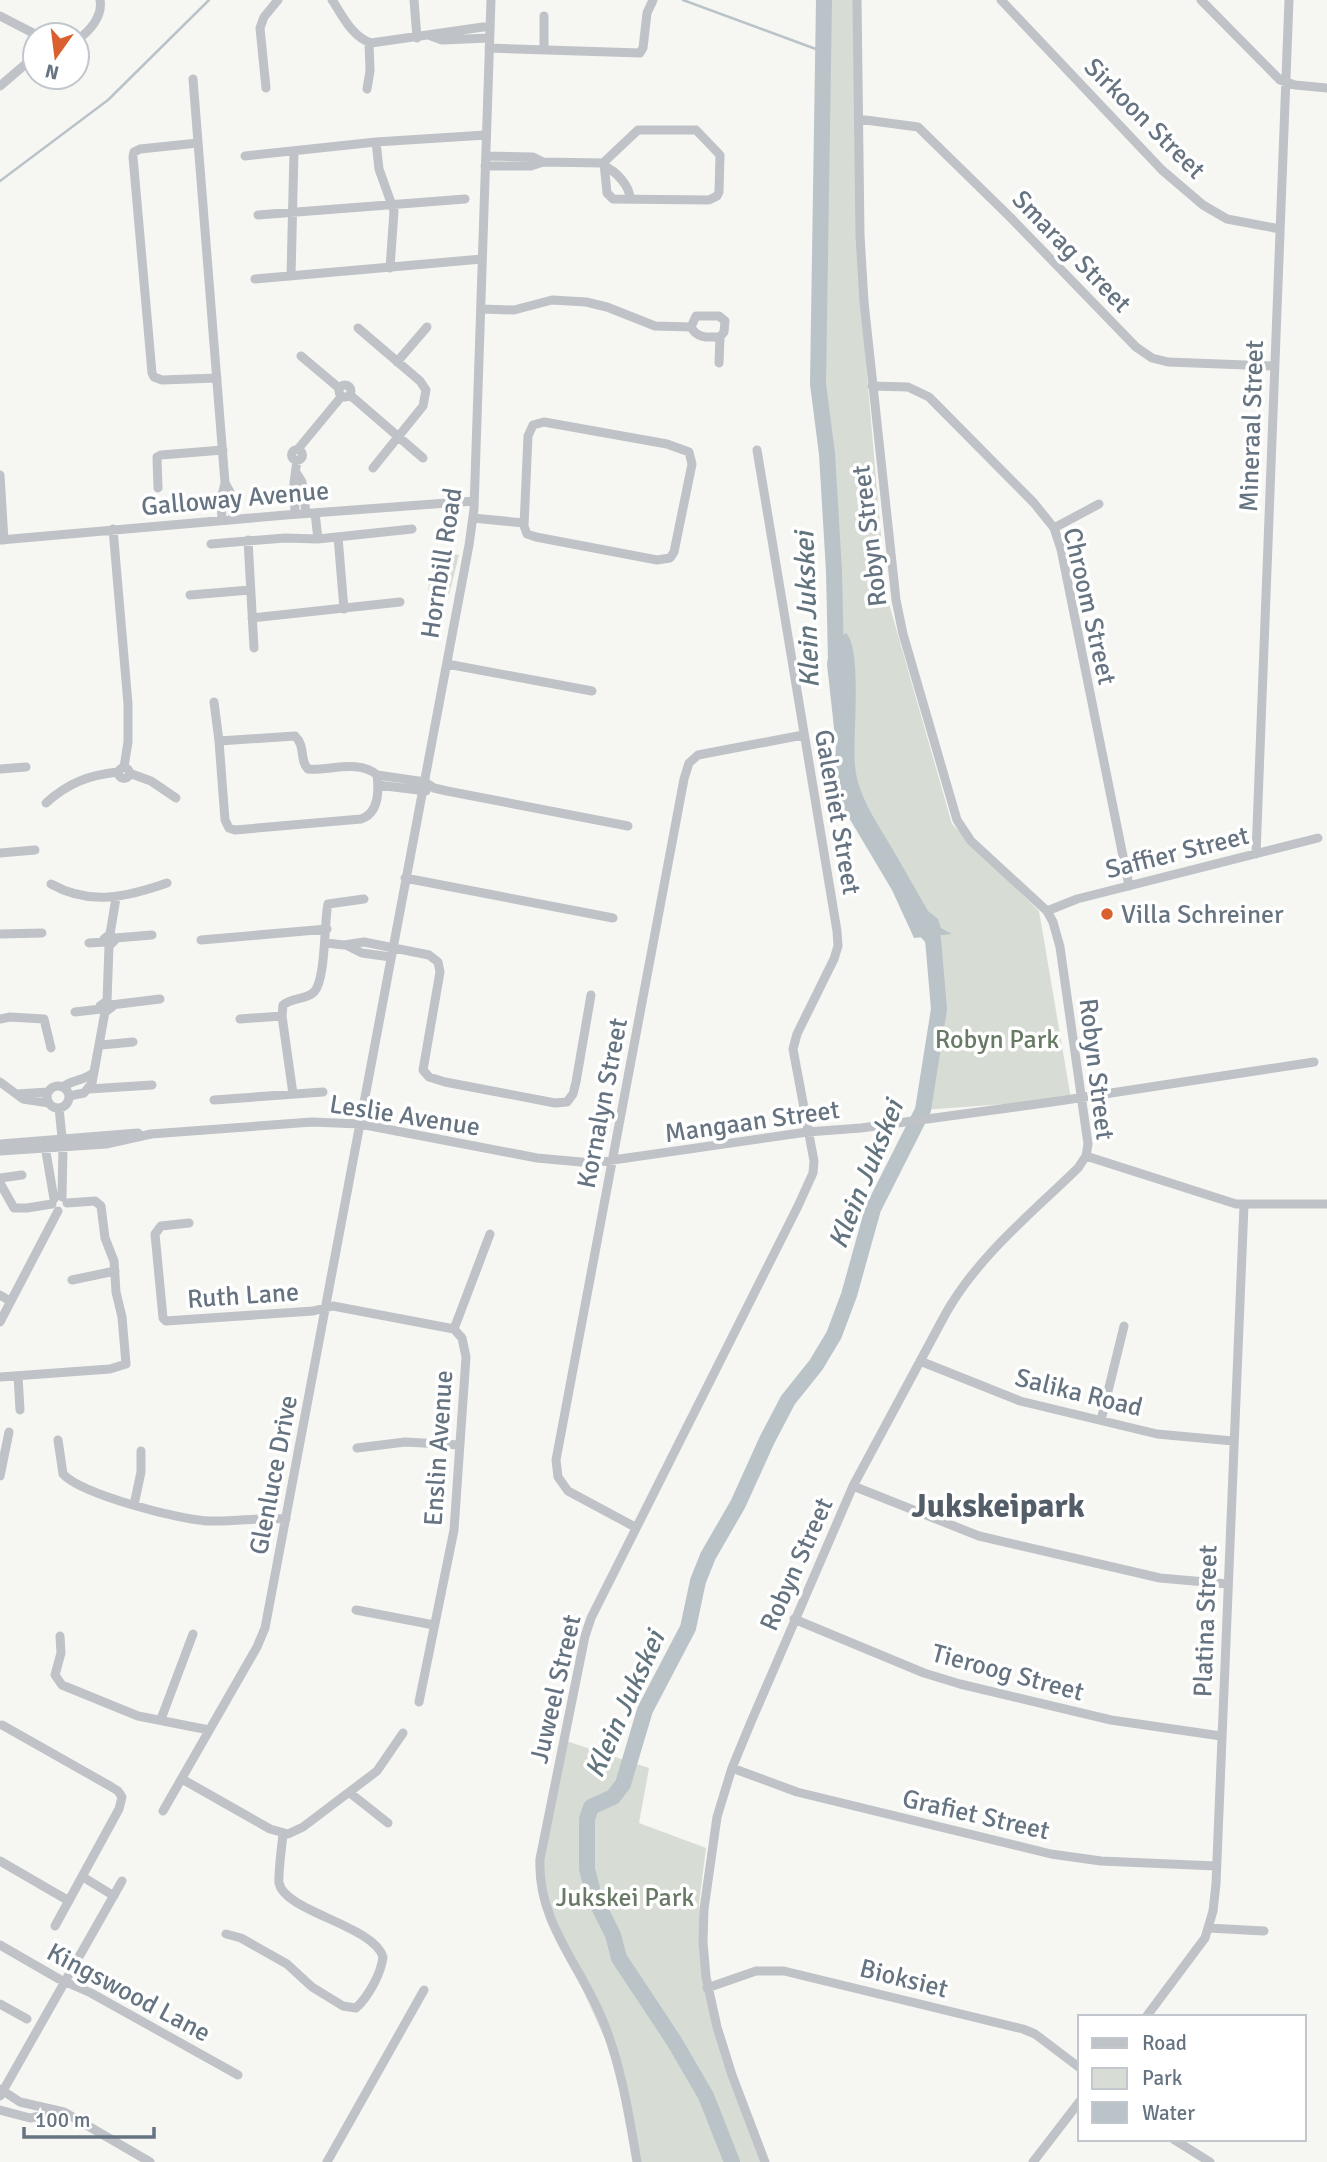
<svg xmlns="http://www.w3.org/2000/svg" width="1327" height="2162" font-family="Signika,sans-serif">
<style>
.green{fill:#d7dcd4}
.water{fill:#b9c3c8}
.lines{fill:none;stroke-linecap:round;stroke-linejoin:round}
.stream{stroke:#b9c3c8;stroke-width:2.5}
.river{stroke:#b9c3c8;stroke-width:16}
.minor{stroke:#bfc2c6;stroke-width:9}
.poi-dot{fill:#da602f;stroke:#fff;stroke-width:2.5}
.labels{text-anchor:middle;stroke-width:7;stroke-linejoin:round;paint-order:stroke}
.street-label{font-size:26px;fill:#667482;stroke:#fff}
.poi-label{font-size:26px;fill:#667482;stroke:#fff;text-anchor:start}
.park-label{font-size:26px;fill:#687a65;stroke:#fff}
.water-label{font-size:28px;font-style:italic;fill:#62757f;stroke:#fff}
.district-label{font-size:33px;font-weight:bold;fill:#545e68;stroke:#fff}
</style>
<rect width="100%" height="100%" fill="#f6f6f3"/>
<path class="green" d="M824 0H855L858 234 867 375 886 593 952 824 1039 911 1071 1099 923 1110 939 1009 933 940 914 916 849 797 837 651 827 454 818 384Z
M438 550 459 555 449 595 428 590Z
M563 1740 649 1768 639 1823 706 1848 699 1904 704 1985 761 2162H634L616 2063 557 1933 540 1863Z"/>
<path class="water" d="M846 633C863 651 852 738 855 766 858 797 878 824 893 850 905 870 916 891 928 911L938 919 941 928 952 934 914 938 892 890 842 806 834 775 836 746 827 664 830 645Z"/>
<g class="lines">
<path class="stream" d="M683 0 824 52
M0 181 108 100 209 0"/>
<path class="river" d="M824 0 818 384 827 454 834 571 836 661
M732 2162 706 2096 674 2041 619 1958 613 1935 594 1897 587 1869V1819L591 1807 613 1797 623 1784 645 1710 688 1628 698 1581 708 1556 738 1504 767 1440 788 1400 816 1365 834 1335 849 1295 873 1209 923 1110 939 1009 933 939 918 922"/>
<path class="minor" d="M332 0C343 16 352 37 371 43L490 26
M414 0 417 38
M1001 0 1162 170 1203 205 1227 219 1280 229
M1201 0 1280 80 1295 85 1327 88
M0 16 37 35
M431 36 442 40 489 38
M77 40C90 31 103 16 100 0
M489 48 640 53 643 48 647 13 653 0
M544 50V16
M193 79 225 483 221 499 222 520
M0 86 35 56
M266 88 260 28 264 17 278 0
M367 89 370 71 369 43
M858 119 918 127 1011 218 1136 347 1152 358 1168 362 1274 366
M376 142 379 169 394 211 390 268
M198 143 140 149 134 152 133 157 152 373 154 377 162 380 217 378
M245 156 376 142 486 135
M486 156 533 157 543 162
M485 166H531L543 162 603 163 638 130H696L720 155 719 192 717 196 709 200 613 199 607 193 604 163
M604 166C616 171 630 186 630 199
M258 215 465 199
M291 276 294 151
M255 279 482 259
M481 309 514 310 552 300 586 302 607 307 655 326 691 327C697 339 709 337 720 337L719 363
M691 327 696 316H719L725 321 724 332 720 337
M358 328 420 381 426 390 423 406 373 468
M301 356 339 388
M397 362 427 327
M339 391a6 6 0 1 1 12 0a6 6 0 1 1-12 0Z
M872 386 908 387 929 397 1034 503 1054 528 1061 549 1129 886
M350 395 423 458
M544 422 667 444 689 452 692 464 674 552 670 558 657 560 536 537 527 534 524 526 528 436 533 425Z
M298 449 341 397
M291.5 455a5.5 5.5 0 1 1 11 0a5.5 5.5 0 1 1-11 0Z
M297 474 302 482 306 513
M0 475 4 540
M225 483 230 492 233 519
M158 488 157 457 161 455 223 450
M315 513 318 539
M295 514 294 483 297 460
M473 518 524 523
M1054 528 1099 504
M113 529 128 704V742L124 767
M338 537 344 609
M0 540 286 515 474 501
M248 540 254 648
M211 544 285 538 318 539 412 529
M190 595 250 590
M252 618 400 602
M447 664 592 691
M214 702 219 741 225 820 229 828 235 830 361 819C379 813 379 791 377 775 359 759 329 771 308 769 299 760 306 746 295 736L219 741
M118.5 773a5.5 5.5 0 1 1 11 0a5.5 5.5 0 1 1-11 0Z
M0 769 26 767
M129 773 151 781 176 798
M377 775 425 782 434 788 447 791 628 826
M378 785 426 791
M46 803C68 783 89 775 118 772
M0 853 35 850
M1256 854 1289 0
M405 878 613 918
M51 884C90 906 127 897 167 883
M1047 911 1077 899 1318 838
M0 934 42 933
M110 934 116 898
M115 938 152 935
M201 940 327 929
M89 943 105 942
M326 943 344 945 364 942 429 955 438 962 440 972 423 1070 429 1077 445 1082 555 1103 567 1102 573 1094 576 1082 591 995
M346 945 362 953 391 957
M107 1001 109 946 104 939 110 934 115 940 109 946
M111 1005 160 999
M75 1012 101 1009
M0 1019 10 1017 44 1019 51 1048
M240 1019 282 1016
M101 1045 133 1042
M0 1082 23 1099 49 1103
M47 1097a11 11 0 1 1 22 0a11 11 0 1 1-22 0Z
M63 1087C73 1079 85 1081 94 1072
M89 1089 152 1085
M17 1094 48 1092
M293 1094 282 1016 283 1005C292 997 306 1000 314 992 326 980 324 921 328 904L364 899
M69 1096 84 1093 92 1083 105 1012 112 1007 107 1001 100 1006 105 1012
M214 1100 323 1092
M59 1108 63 1147 62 1197
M0 1144 138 1133
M45 1146 54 1199
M0 1151 106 1144 151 1134 312 1122 360 1124 537 1158 592 1163 807 1132 861 1128 1059 1101 1314 1062
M1086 1156 1236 1204H1327
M0 1178 22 1175
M0 1183 14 1208H27L52 1204
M189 1223 161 1226 155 1234 163 1318 166 1321 313 1311 333 1306 454 1329 462 1338 466 1357 454 1530 419 1702
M72 1280 115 1271
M0 1295 10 1301
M0 1322 58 1211
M454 1329 490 1234
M920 1361 1020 1401 1157 1434 1233 1441
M18 1376 20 1410
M0 1377 110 1369 126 1364 122 1317 116 1292 114 1261 105 1238 101 1206 95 1201 67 1203
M1101 1420 1124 1326
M58 1440 63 1474C81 1494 182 1521 210 1521 236 1522 260 1517 286 1519
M357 1448 405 1442 459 1445
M0 1476 9 1432
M853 1486 979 1536 1160 1578 1228 1584
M134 1505 141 1472V1451
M635 1527 568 1491 558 1477 556 1460 684 779 689 763 698 755 803 735
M356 1610 434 1625
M794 1619 924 1673 960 1684 1111 1720 1221 1736
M60 1636 61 1653 55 1675 62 1685 138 1716 209 1730
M161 1719 193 1634
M2 1725 110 1786 118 1791 122 1797 119 1809 55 1926
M732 1768 797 1792 1051 1854 1101 1861 1216 1866
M182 1779 270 1829 288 1834 303 1827 377 1771 403 1733
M350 1793 388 1823
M163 1811 257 1647 265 1628 469 545 474 509 491 0
M0 1861 69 1901
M83 1877 114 1896
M1208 1928 1264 1931
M226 1934 241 1938 287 1964 312 1987 343 2006 356 2008C368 1997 381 1974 383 1957 373 1925 285 1912 279 1883 278 1874 282 1844 283 1834
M0 1945 59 1979 91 1993 238 2075
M707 1988 756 1971H784L1023 2029 1035 2034 1080 2068
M0 2004 27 2019
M1146 2017 1205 1938 1213 1911 1216 1884 1244 1205
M0 2089 20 2102 64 2112 150 2162
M0 2096 122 1881
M0 2110 30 2118 62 2112
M1173 2139 1210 2162
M327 2162 424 1990
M637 2162C629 2115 621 2065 603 2021 581 1966 537 1922 540 1859L585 1636 591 1618 798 1206 813 1173 814 1161 793 1049 797 1034 834 959 838 946 837 931 757 450
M765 2162 732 2075 717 2027 706 1977 703 1942 704 1909 717 1817 732 1768 751 1722 853 1486 946 1313C979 1255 1031 1214 1078 1168L1086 1156 1088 1144 1060 947 1053 922 1047 911 971 841 957 820 903 634 896 600 864 302 860 235 857 0
M1033 2162 1080 2101"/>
</g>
<circle class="poi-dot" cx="1107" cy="914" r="7"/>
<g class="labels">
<g class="street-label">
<text transform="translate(1145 118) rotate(45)" y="9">Sirkoon Street</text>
<text transform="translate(1072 251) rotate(46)" y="9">Smarag Street</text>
<text transform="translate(1251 426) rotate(-88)" y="9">Mineraal Street</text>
<text transform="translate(235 498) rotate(-5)" y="9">Galloway Avenue</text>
<text transform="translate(869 536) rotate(-97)" y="9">Robyn Street</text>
<text transform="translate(441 563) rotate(-81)" y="9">Hornbill Road</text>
<text transform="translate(1090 606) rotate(77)" y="9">Chroom Street</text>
<text transform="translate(838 812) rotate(80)" y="9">Galeniet Street</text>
<text transform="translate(1177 852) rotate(-14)" y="9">Saffier Street</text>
<text transform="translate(1097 1069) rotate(83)" y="9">Robyn Street</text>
<text transform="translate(602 1103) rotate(-79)" y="9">Kornalyn Street</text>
<text transform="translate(405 1115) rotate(9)" y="9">Leslie Avenue</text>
<text transform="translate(752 1121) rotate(-8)" y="9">Mangaan Street</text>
<text transform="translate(243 1295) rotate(-4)" y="9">Ruth Lane</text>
<text transform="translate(1079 1392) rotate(14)" y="9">Salika Road</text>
<text transform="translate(438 1448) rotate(-86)" y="9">Enslin Avenue</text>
<text transform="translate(273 1475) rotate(-79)" y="9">Glenluce Drive</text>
<text transform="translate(796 1564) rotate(-66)" y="9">Robyn Street</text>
<text transform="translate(1205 1621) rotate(-88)" y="9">Platina Street</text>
<text transform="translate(1008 1672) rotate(15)" y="9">Tieroog Street</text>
<text transform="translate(555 1689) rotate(-77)" y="9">Juweel Street</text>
<text transform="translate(976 1814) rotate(13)" y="9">Grafiet Street</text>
<text transform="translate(904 1978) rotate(14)" y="9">Bioksiet</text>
<text transform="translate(129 1992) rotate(28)" y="9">Kingswood Lane</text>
</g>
<g class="poi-label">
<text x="1121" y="923">Villa Schreiner</text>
</g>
<g class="park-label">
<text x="997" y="1048">Robyn Park</text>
<text x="625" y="1906">Jukskei Park</text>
</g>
<g class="water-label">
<text transform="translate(806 610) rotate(-92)" y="10">Klein Jukskei</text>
<text transform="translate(865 1174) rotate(-68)" y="10">Klein Jukskei</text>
<text transform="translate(624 1704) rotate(-66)" y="10">Klein Jukskei</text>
</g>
<g class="district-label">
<text x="998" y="1517">Jukskeipark</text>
</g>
</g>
<rect x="1078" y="2015" width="228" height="126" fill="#ffffff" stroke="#c2c7cd" stroke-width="2"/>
<rect x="1092" y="2038" width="35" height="10" fill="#bfc2c6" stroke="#c2c7cd" stroke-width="2"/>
<text x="1142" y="2050" font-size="21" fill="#667482">Road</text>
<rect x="1092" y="2068" width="35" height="21" fill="#d7dcd4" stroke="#c2c7cd" stroke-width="2"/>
<text x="1142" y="2085" font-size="21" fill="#667482">Park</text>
<rect x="1092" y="2102" width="35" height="21" fill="#b9c3c8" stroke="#c2c7cd" stroke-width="2"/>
<text x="1142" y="2120" font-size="21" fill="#667482">Water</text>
<g transform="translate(56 56) rotate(194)"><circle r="33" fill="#ffffff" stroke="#c2c7cd" stroke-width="2"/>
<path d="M0-5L12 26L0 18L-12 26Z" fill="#da602f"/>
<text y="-10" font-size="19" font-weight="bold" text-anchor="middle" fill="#667482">N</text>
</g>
<path d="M24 2127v10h130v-10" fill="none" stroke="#667482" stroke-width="3.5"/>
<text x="35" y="2127" font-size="21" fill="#667482" stroke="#ffffff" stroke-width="5" paint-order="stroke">100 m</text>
</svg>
